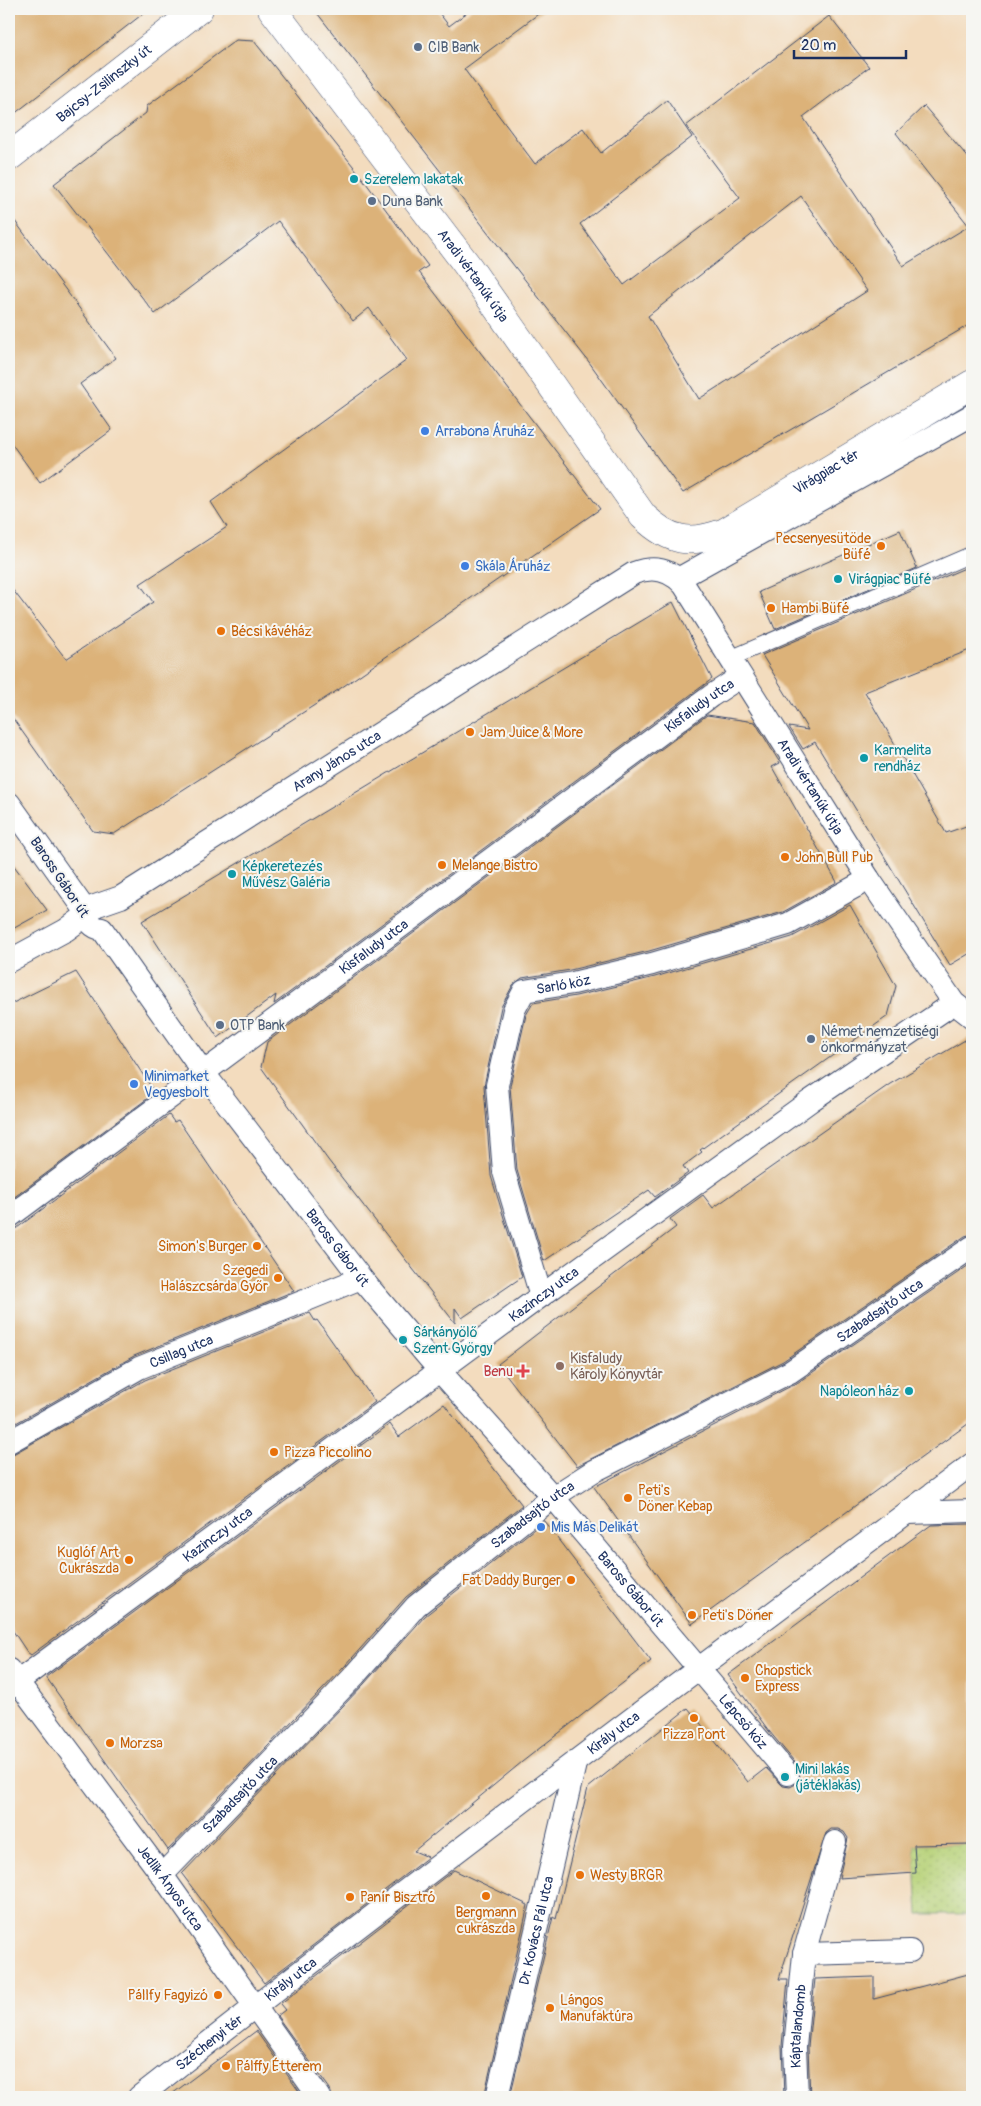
<svg xmlns="http://www.w3.org/2000/svg" width="981" height="2106" font-family="Pangolin,sans-serif">
<style>
.grass{fill:url(#grass-dots);stroke:#69806b}
.building{fill:#dcb279;fill-rule:evenodd}
.lines{fill:none;stroke-linecap:round;stroke-linejoin:round}
.service-casing{stroke:#3b496c;stroke-width:17}
.pedestrian-casing{stroke:#3b496c;stroke-width:24}
.minor-casing{stroke:#3b496c;stroke-width:29}
.service{stroke:#fff;stroke-width:15}
.pedestrian{stroke:#fff;stroke-width:22}
.minor{stroke:#fff;stroke-width:28}
.service-dot{fill:#5c6f8a;stroke:#f6f6f2;stroke-width:2}
.culture-dot{fill:#0f9aa8;stroke:#f6f6f2;stroke-width:2}
.shop-dot{fill:#3f7fe0;stroke:#f6f6f2;stroke-width:2}
.food-dot{fill:#e8710a;stroke:#f6f6f2;stroke-width:2}
.education-dot{fill:#8d6e63;stroke:#f6f6f2;stroke-width:2}
.health-dot{fill:#e0444e;stroke:#f6f6f2;stroke-width:2}
.labels{text-anchor:middle;stroke-width:4;stroke-linejoin:round;paint-order:stroke}
.service-label{font-size:14px;fill:#4e5e75;stroke:#f6f6f2;text-anchor:start}
.street-label{font-size:14px;fill:#1b2f5e;stroke:#f6f6f2}
.culture-label{font-size:14px;fill:#0d838f;stroke:#f6f6f2;text-anchor:start}
.shop-label{font-size:14px;fill:#366cbe;stroke:#f6f6f2;text-anchor:start}
.food-label{font-size:14px;fill:#c56008;stroke:#f6f6f2;text-anchor:start}
.education-label{font-size:14px;fill:#785e54;stroke:#f6f6f2;text-anchor:start}
.health-label{font-size:14px;fill:#be3a42;stroke:#f6f6f2;text-anchor:end}
</style>
<defs>
<pattern id="grass-dots" width="8" height="8" patternUnits="userSpaceOnUse" patternTransform="scale(1.25)"><rect width="8" height="8" fill="#b7d278"/><path d="M2 2h.1M6 6h.1" fill="none" stroke="#9db56a" stroke-width="1.8" stroke-linecap="round"/></pattern>
</defs>
<rect width="100%" height="100%" fill="#f6f6f2"/>
<filter id="ink" filterUnits="userSpaceOnUse"><feTurbulence type="fractalNoise" baseFrequency=".02" numOctaves="2"/><feDisplacementMap in="SourceGraphic" scale="10" xChannelSelector="R" yChannelSelector="G"/><feConvolveMatrix kernelMatrix="1 2 1 2 8 2 1 2 1" color-interpolation-filters="sRGB"/></filter>
<filter id="wash" filterUnits="userSpaceOnUse"><feTurbulence type="fractalNoise" baseFrequency=".0096" numOctaves="4" result="noise"/><feDisplacementMap in="SourceGraphic" scale="20" xChannelSelector="R" yChannelSelector="G"/><feGaussianBlur stdDeviation="1.12" result="paint"/><feColorMatrix in="noise" values="0 0 0 0 0 0 0 0 0 0 0 0 0 0 0 0 0 1.4 0 .05"/><feComposite in="paint" operator="in"/></filter>
<g filter="url(#wash)">
<rect width="100%" height="100%" fill="#f3dcbe"/>
<path class="grass" d="M972 1844V1914H918L914 1845Z"/>
<g id="blocks">
<path class="building" d="M9 9H149L9 118Z
M314 9H436L449 26 472 9H545L464 69 535 164 583 128 601 153 667 100 692 137 580 224 624 285 740 198 686 126 829 16 869 67 803 117 903 266 969 226 896 133 924 106 972 162V323L683 493 589 362ZM801 196 867 291 699 399 648 316Z
M236 40 254 41 357 171 428 266 419 272 600 509 338 690 114 834 93 831 9 713V585L66 659 153 602 140 584 227 527 211 502 407 360 369 308 353 321 278 221 155 314 54 184 146 113 147 106Z
M9 213 116 358 80 384 112 430 40 483 9 440Z
M900 530 917 568 775 629 759 592Z
M972 565V649L865 692 946 833 972 824V952L950 965 815 742 803 749 789 727 808 730 762 655Z
M673 602 712 679 274 1004 276 995 218 1038 142 921Z
M707 715 755 722 780 763 772 767 837 882 783 912 649 951 570 970 522 978 513 985 501 1007 484 1086 491 1176 522 1277 462 1318 455 1308V1323L328 1160 261 1067 267 1042Z
M9 859 47 910 9 931Z
M850 905 896 986 888 1016 700 1150 702 1152 683 1166 688 1173 655 1197 649 1190 544 1261 517 1170 510 1086 526 1015 533 1003 576 996 655 977 792 937Z
M76 972 155 1093 9 1201V1005Z
M972 1036V1234L965 1236 783 1361 577 1466 498 1364 676 1227 670 1219 703 1195 713 1208 890 1084Z
M169 1115 174 1122 178 1120 294 1291 134 1356 9 1427V1230L17 1228Z
M972 1263V1421L692 1624 594 1487 797 1383Z
M310 1313 315 1321 317 1320 375 1402 31 1655 27 1652 9 1625V1455L15 1453 145 1380Z
M444 1404 522 1505 406 1597 345 1666 168 1850 46 1677 390 1424 399 1437Z
M544 1521 651 1661 522 1762 414 1851 428 1857 264 1983 182 1874 364 1684 425 1616Z
M972 1524V1844L914 1845 916 1873 839 1878 848 1838 844 1832 838 1829H831L826 1833 779 1979H788L782 2046 784 2097H510L553 1917 556 1919 588 1788 688 1708 748 1782 766 1768 783 1786 790 1787 796 1784 800 1778 798 1766 769 1731 728 1675 931 1525Z
M454 1870 528 1905 484 2097H332L330 2089 277 2016 285 2010 280 2004Z
M972 1973V2097H810L808 2047 815 1979 874 1977V1999Z
M256 2031 303 2097H168Z"/>
</g>
</g>
<g filter="url(#ink)">
<use href="#blocks" fill-opacity="0" stroke="#3b496c" stroke-width="1"/>
<g class="lines">
<g class="service-casing">
<path id="service" d="M729 659 972 554"/>
</g>
<g class="pedestrian-casing">
<g id="pedestrian">
<path d="M678 579 972 415"/>
<path id="s1" d="M9 803 88 914C90 924 92 927 102 929L203 1072 361 1278 439 1370 553 1497 788 1774"/>
<path id="s2" d="M9 961 66 930 88 914 95 906 121 897 634 573C653 566 670 569 684 585L869 879 954 1003 972 1017"/>
<path id="s3" d="M9 1217 711 696 740 677"/>
<path id="s4" d="M541 1296 504 1172 497 1085 514 1010 524 991 573 983 652 964 788 924 869 879"/>
<path id="s5" d="M9 1442 139 1368 361 1278"/>
<path d="M907 1513 972 1511"/>
<path id="s6" d="M9 1670 162 1875 319 2097"/>
<path id="s7" d="M9 1688 541 1296 810 1101 954 1003"/>
<path id="s8" d="M162 1875 355 1675 416 1606 553 1497 592 1472 790 1372 972 1247"/>
<path d="M804 1954 910 1951"/>
<path id="s9" d="M139 2097C413 1882 692 1673 972 1464"/>
<path id="s10" d="M497 2097 575 1764"/>
<path id="s11" d="M797 2097 795 2047 804 1954 835 1842"/>
</g>
</g>
<g class="minor-casing">
<g id="minor">
<path id="s12" d="M272 9 467 265 643 516C670 542 690 545 725 532L972 384"/>
<path id="s13" d="M9 157 199 9"/>
</g>
</g>
<use href="#service" class="service"/>
<use href="#pedestrian" class="pedestrian"/>
<use href="#minor" class="minor"/>
</g>
</g>
<g class="service-dot">
<circle cx="418" cy="47" r="5"/>
<circle cx="372" cy="201" r="5"/>
<circle cx="220" cy="1025" r="5"/>
<circle cx="811" cy="1039" r="5"/>
</g>
<g class="culture-dot">
<circle cx="354" cy="179" r="5"/>
<circle cx="838" cy="579" r="5"/>
<circle cx="864" cy="758" r="5"/>
<circle cx="232" cy="874" r="5"/>
<circle cx="403" cy="1340" r="5"/>
<circle cx="909" cy="1391" r="5"/>
<circle cx="785" cy="1777" r="5"/>
</g>
<g class="shop-dot">
<circle cx="425" cy="431" r="5"/>
<circle cx="465" cy="566" r="5"/>
<circle cx="134" cy="1084" r="5"/>
<circle cx="541" cy="1527" r="5"/>
</g>
<g class="food-dot">
<circle cx="881" cy="546" r="5"/>
<circle cx="771" cy="608" r="5"/>
<circle cx="221" cy="631" r="5"/>
<circle cx="470" cy="732" r="5"/>
<circle cx="785" cy="857" r="5"/>
<circle cx="442" cy="865" r="5"/>
<circle cx="257" cy="1246" r="5"/>
<circle cx="278" cy="1278" r="5"/>
<circle cx="274" cy="1452" r="5"/>
<circle cx="628" cy="1498" r="5"/>
<circle cx="129" cy="1560" r="5"/>
<circle cx="571" cy="1580" r="5"/>
<circle cx="692" cy="1615" r="5"/>
<circle cx="745" cy="1678" r="5"/>
<circle cx="694" cy="1718" r="5"/>
<circle cx="110" cy="1743" r="5"/>
<circle cx="580" cy="1875" r="5"/>
<circle cx="486" cy="1896" r="5"/>
<circle cx="350" cy="1897" r="5"/>
<circle cx="218" cy="1995" r="5"/>
<circle cx="550" cy="2008" r="5"/>
<circle cx="226" cy="2066" r="5"/>
</g>
<circle class="education-dot" cx="560" cy="1366" r="5"/>
<path class="health-dot" d="M520.5 1363.5h5v5h5v5h-5v5h-5v-5h-5v-5h5z"/>
<g class="labels">
<g class="service-label">
<text x="428" y="52">CIB Bank</text>
<text x="382" y="206">Duna Bank</text>
<text x="230" y="1030">OTP Bank</text>
<text x="821" y="1036">Német nemzetiségi<tspan x="821" dy="16">önkormányzat</tspan></text>
</g>
<g class="street-label">
<text dy="5" stroke="none"><textPath href="#s13" startOffset="120">Bajcsy-Zsilinszky út</textPath></text>
<text dy="5" stroke="none"><textPath href="#s12" startOffset="334">Aradi vértanúk útja</textPath></text>
<text dy="5" stroke="none"><textPath href="#s12" startOffset="836">Virágpiac tér</textPath></text>
<text dy="5" stroke="none"><textPath href="#s3" startOffset="859">Kisfaludy utca</textPath></text>
<text dy="5" stroke="none"><textPath href="#s2" startOffset="385">Arany János utca</textPath></text>
<text dy="5" stroke="none"><textPath href="#s2" startOffset="1030">Aradi vértanúk útja</textPath></text>
<text transform="translate(60 877) rotate(56)" y="5">Baross Gábor út</text>
<text dy="5" stroke="none"><textPath href="#s3" startOffset="454">Kisfaludy utca</textPath></text>
<text dy="5" stroke="none"><textPath href="#s4" startOffset="355">Sarló köz</textPath></text>
<text dy="5" stroke="none"><textPath href="#s1" startOffset="555">Baross Gábor út</textPath></text>
<text dy="5" stroke="none"><textPath href="#s7" startOffset="664">Kazinczy utca</textPath></text>
<text dy="5" stroke="none"><textPath href="#s8" startOffset="922">Szabadsajtó utca</textPath></text>
<text dy="5" stroke="none"><textPath href="#s5" startOffset="195">Csillag utca</textPath></text>
<text dy="5" stroke="none"><textPath href="#s8" startOffset="518">Szabadsajtó utca</textPath></text>
<text dy="5" stroke="none"><textPath href="#s7" startOffset="259">Kazinczy utca</textPath></text>
<text dy="5" stroke="none"><textPath href="#s1" startOffset="1005">Baross Gábor út</textPath></text>
<text dy="5" stroke="none"><textPath href="#s1" startOffset="1179">Lépcső köz</textPath></text>
<text dy="5" stroke="none"><textPath href="#s9" startOffset="598">Király utca</textPath></text>
<text dy="5" stroke="none"><textPath href="#s8" startOffset="112">Szabadsajtó utca</textPath></text>
<text dy="5" stroke="none"><textPath href="#s6" startOffset="271">Jedlik Ányos utca</textPath></text>
<text dy="5" stroke="none"><textPath href="#s10" startOffset="171">Dr. Kovács Pál utca</textPath></text>
<text dy="5" stroke="none"><textPath href="#s9" startOffset="192">Király utca</textPath></text>
<text dy="5" stroke="none"><textPath href="#s11" startOffset="71">Káptalandomb</textPath></text>
<text dy="5" stroke="none"><textPath href="#s9" startOffset="89">Széchenyi tér</textPath></text>
</g>
<g class="culture-label">
<text x="364" y="184">Szerelem lakatak</text>
<text x="848" y="584">Virágpiac Büfé</text>
<text x="874" y="755">Karmelita<tspan x="874" dy="16">rendház</tspan></text>
<text x="242" y="871">Képkeretezés<tspan x="242" dy="16">Művész Galéria</tspan></text>
<text x="413" y="1337">Sárkányölő<tspan x="413" dy="16">Szent György</tspan></text>
<text x="899" y="1396" text-anchor="end">Napóleon ház</text>
<text x="795" y="1774">Mini lakás<tspan x="795" dy="16">(játéklakás)</tspan></text>
</g>
<g class="shop-label">
<text x="435" y="436">Arrabona Áruház</text>
<text x="475" y="571">Skála Áruház</text>
<text x="144" y="1081">Minimarket<tspan x="144" dy="16">Vegyesbolt</tspan></text>
<text x="551" y="1532">Mis Más Delikát</text>
</g>
<g class="food-label">
<text x="871" y="543" text-anchor="end">Pecsenyesütöde<tspan x="871" dy="16">Büfé</tspan></text>
<text x="781" y="613">Hambi Büfé</text>
<text x="231" y="636">Bécsi kávéház</text>
<text x="480" y="737">Jam Juice &amp; More</text>
<text x="795" y="862">John Bull Pub</text>
<text x="452" y="870">Melange Bistro</text>
<text x="247" y="1251" text-anchor="end">Simon's Burger</text>
<text x="268" y="1275" text-anchor="end">Szegedi<tspan x="268" dy="16">Halászcsárda Győr</tspan></text>
<text x="284" y="1457">Pizza Piccolino</text>
<text x="638" y="1495">Peti's<tspan x="638" dy="16">Döner Kebap</tspan></text>
<text x="119" y="1557" text-anchor="end">Kuglóf Art<tspan x="119" dy="16">Cukrászda</tspan></text>
<text x="561" y="1585" text-anchor="end">Fat Daddy Burger</text>
<text x="702" y="1620">Peti's Döner</text>
<text x="755" y="1675">Chopstick<tspan x="755" dy="16">Express</tspan></text>
<text x="694" y="1739" text-anchor="middle">Pizza Pont</text>
<text x="120" y="1748">Morzsa</text>
<text x="590" y="1880">Westy BRGR</text>
<text x="360" y="1902">Panír Bisztró</text>
<text x="486" y="1917" text-anchor="middle">Bergmann<tspan x="486" dy="16">cukrászda</tspan></text>
<text x="208" y="2000" text-anchor="end">Pállfy Fagyizó</text>
<text x="560" y="2005">Lángos<tspan x="560" dy="16">Manufaktúra</tspan></text>
<text x="236" y="2071">Pálffy Étterem</text>
</g>
<g class="education-label">
<text x="570" y="1363">Kisfaludy<tspan x="570" dy="16">Károly Könyvtár</tspan></text>
</g>
<g class="health-label">
<text x="513" y="1376">Benu</text>
</g>
</g>
<rect width="981" height="2106" fill="none" stroke="#f6f6f2" stroke-width="30"/>
<path d="M794 50v8h112v-8" fill="none" stroke="#1b2f5e" stroke-width="2.5"/>
<text x="801" y="50" font-size="15" fill="#1b2f5e" stroke="#f6f6f2" stroke-width="4" paint-order="stroke">20 m</text>
</svg>
